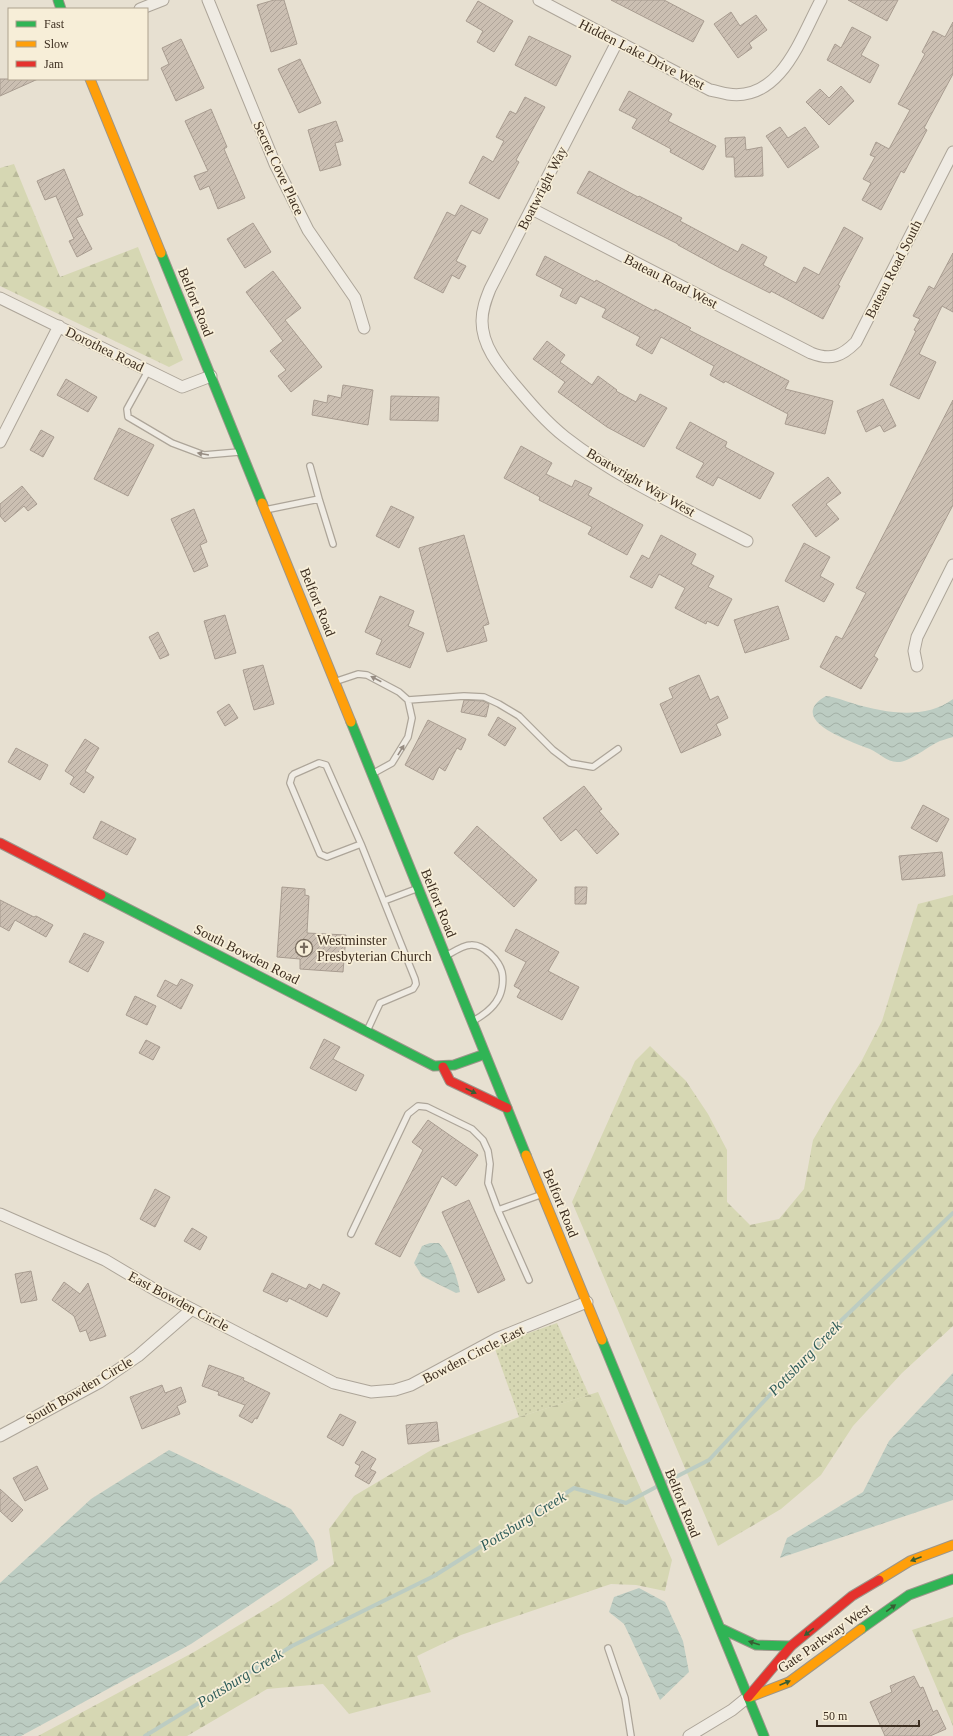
<svg xmlns="http://www.w3.org/2000/svg" width="953" height="1736" font-family="Georgia,serif">
<style>
.grass{fill:url(#grass-dots)}
.forest{fill:url(#forest-firs)}
.water{fill:url(#water-waves)}
.lines{fill:none;stroke-linecap:round;stroke-linejoin:round}
.stream{stroke:#bcccc2;stroke-width:4}
.building{fill:url(#building-hatch);stroke:#a89c90}
.lane-casing{stroke:#ada599;stroke-width:8}
.street-casing{stroke:#ada599;stroke-width:13}
.fast-casing{stroke:#9c958a;stroke-width:11}
.slow-casing{stroke:#9c958a;stroke-width:11}
.jam-casing{stroke:#9c958a;stroke-width:11}
.lane{stroke:#efebe3;stroke-width:5.5}
.street{stroke:#efebe3;stroke-width:11}
.fast{stroke:#30b455;stroke-width:9}
.slow{stroke:#ff9f0a;stroke-width:9}
.jam{stroke:#e5322d;stroke-width:9}
.oneway{fill:#968c82}
.oneway2{fill:#385d33}
.labels{text-anchor:middle;stroke-width:3.5;stroke-linejoin:round;paint-order:stroke}
.street-label{font-size:14px;fill:#3d2e20;stroke:#f7eed8}
.poi-label{font-size:14px;fill:#3d2e20;stroke:#f7eed8;text-anchor:start}
.water-label{font-size:15px;font-style:italic;fill:#2f5d5a;stroke:#f7eed8}
</style>
<defs>
<pattern id="grass-dots" width="8" height="8" patternUnits="userSpaceOnUse"><rect width="8" height="8" fill="#d6d7b3"/><path d="M2 2h.1M6 6h.1" fill="none" stroke="#b9b99a" stroke-width="1.8" stroke-linecap="round"/></pattern>
<pattern id="forest-firs" width="22" height="20" patternUnits="userSpaceOnUse"><rect width="22" height="20" fill="#d6d7b3"/><path d="M5 1l3.5 6h-7zM16 11l3.5 6h-7z" fill="#b9b99a"/></pattern>
<pattern id="water-waves" width="16" height="10" patternUnits="userSpaceOnUse"><rect width="16" height="10" fill="#bcccc2"/><path d="M0 5q4-4 8 0t8 0" fill="none" stroke="#a2b0a6"/></pattern>
<pattern id="building-hatch" width="6" height="6" patternUnits="userSpaceOnUse"><rect width="6" height="6" fill="#cbbfb2"/><path d="M-1 1l2-2M0 6l6-6M5 7l2-2" fill="none" stroke="#afa499"/></pattern>
</defs>
<rect width="100%" height="100%" fill="#e7e0d1"/>
<path class="grass" d="M557 1323 589 1395 519 1417 495 1349 500 1343Z"/>
<path class="forest" d="M14 164 60 277 138 247 183 360 169 367 0 286V168Z
M953 895V1326L902 1373 853 1426 821 1475 781 1509 718 1546 572 1202 635 1061 650 1046 686 1081 708 1114 727 1150V1202L750 1225 779 1219 804 1189 813 1140 834 1104 862 1060 882 1021 918 904Z
M598 1392 672 1560 665 1591 636 1585 611 1584 461 1635 417 1656 431 1692 349 1714 323 1684 267 1689 187 1736H38L194 1652 281 1600 334 1564 329 1529 354 1496 433 1449 519 1417Z
M953 1617V1726L912 1630Z"/>
<path class="water" d="M826 696C836 697 845 701 855 704 886 713 925 720 953 699V737C947 739 941 740 936 743 926 748 908 763 897 762 887 762 879 753 870 749 853 742 784 720 826 696Z
M430 1243H439C450 1255 457 1276 460 1292L456 1293 422 1276 414 1263 422 1246Z
M953 1373V1500L780 1558 787 1538 863 1492 889 1441Z
M169 1450 291 1509 314 1541 318 1560 191 1644 21 1736H0V1583L91 1499Z
M639 1588 665 1602 683 1641 689 1672 660 1700 624 1624 609 1612 614 1597Z"/>
<g class="lines">
<path class="stream" d="M664 1483 709 1460 824 1337 953 1213
M145 1736 292 1646 434 1576 574 1488 626 1503 658 1486"/>
</g>
<path class="building" d="M274 0H284L297 44 271 52 257 5Z
M611 0H664L704 21 693 42Z
M848 0H898L887 21Z
M478 1 513 21 494 52 477 42 483 31 466 21Z
M731 12 740 26 756 15 767 30 749 43 752 48 738 58 714 24Z
M953 22V74L924 128 927 130 904 173 901 171 881 210 862 200 871 183 863 179 875 157 870 155 876 142 889 149 910 110 898 104 925 54 922 52 933 31 945 37Z
M852 27 871 37 861 55 879 65 870 83 827 60 835 44 841 48Z
M529 36 571 56 556 86 515 65Z
M181 39 204 88 176 101 161 68 169 64 162 48Z
M300 59 321 103 299 113 278 69Z
M0 79H38L0 96Z
M841 86 854 101 829 125 806 102 820 89 829 98Z
M629 91 672 114 668 121 716 146 703 170 670 152 671 149 632 128 637 119 619 110Z
M525 97 545 107 516 160 519 162 499 199 469 183 483 156 493 162 504 141 496 137 510 111 516 114Z
M211 109 227 147 224 149 245 198 218 209 209 186 200 190 194 176 208 171 185 121Z
M336 121 343 141 335 143 341 165 320 171 308 130Z
M780 127 788 138 805 127 819 147 788 168 766 136Z
M745 137 746 150 762 147 763 176 735 177 734 157H726L725 138Z
M64 169 83 215 76 218 92 249 77 257 69 241 74 239 56 196 45 200 37 181Z
M589 171 638 197 639 196 682 218 680 221 738 252 742 244 767 257 763 265 796 283 804 267 819 275 844 227 863 238 838 285 840 286 823 319 771 291 770 293 720 268 678 245V244L577 193Z
M461 205 488 219 480 234 472 230 456 261 466 266 459 279 452 275 443 293 414 278 447 212 455 216Z
M253 223 271 252 245 268 227 239Z
M953 253V312L942 306 919 354 936 362 919 399 890 385 916 331 914 330 920 319 913 316 929 286 934 289Z
M545 256 595 282 596 280 654 311 655 309 691 328 689 330 789 381 785 389 833 401 825 434 785 424 788 414 725 381 724 383 710 375 714 366 661 337 652 354 636 345 640 337 602 317 606 309 580 296 576 304 560 296 563 289 536 275Z
M273 271 301 308 285 320 322 367 291 392 278 376 286 370 270 351 283 341 246 292Z
M547 341 565 355 560 362 592 385 598 376 617 390 616 391 636 402 640 394 667 408 644 447 607 427 558 392 565 382 533 359Z
M66 379 97 397 88 412 57 395Z
M343 385 373 390 368 425 312 415 314 400 327 403 328 395 341 398Z
M391 396 439 397 438 421 390 420Z
M883 399 896 426 884 432 880 425 866 432 857 411Z
M953 400V505L874 656 878 659 861 689 820 667 836 636 842 639 866 593 856 588Z
M690 422 727 442 725 447 774 473 760 499 718 477 713 486 696 477 704 463 676 448Z
M119 428 154 445 128 496 94 479Z
M41 430 54 437 43 457 30 450Z
M521 446 552 463 546 474 572 487 575 480 592 488 588 495 643 525 627 555 588 534 592 527 539 500 540 497 504 478Z
M828 477 841 493 826 504 839 519 816 537 792 505Z
M22 486 37 504 28 511 24 506 5 522 0 516V504Z
M391 506 414 517 399 548 376 536Z
M194 509 207 542 200 545 208 566 194 572 171 519Z
M464 535 489 624 483 626 487 641 447 652 419 548Z
M661 535 696 554 691 564 714 576 708 587 732 599 718 626 707 621 706 624 675 608 685 588 659 574 652 588 630 577 642 555 649 559Z
M804 543 830 557 820 576 834 584 824 602 785 581Z
M380 596 414 611 408 626 424 633 410 668 376 654 382 640 365 632Z
M778 606 789 639 745 653 734 620Z
M225 615 236 653 215 659 204 621Z
M158 632 169 655 160 659 149 637Z
M263 665 274 704 254 710 243 670Z
M699 675 710 700 718 696 728 718 716 724 721 735 681 753 660 704 673 698 669 688Z
M464 700 483 701 489 704 486 717 461 712Z
M229 704 238 718 225 726 217 712Z
M498 717 516 728 505 746 488 735Z
M428 720 466 739 461 750 457 748 445 771 439 767 433 780 405 765Z
M85 739 99 748 85 771 94 777 84 793 70 784 74 777 65 771Z
M16 748 48 765 40 780 8 762Z
M584 786 602 809 599 811 619 834 597 854 576 829 561 841 543 818Z
M923 805 949 819 937 842 911 828Z
M101 821 136 839 127 855 93 838Z
M477 826 537 880 514 907 454 853Z
M942 852 945 876 902 880 899 856Z
M282 887 305 889V895L309 896 307 933 346 935 343 972 300 969V959L277 957Z
M575 887H587L586 904H575Z
M0 900 34 917 36 916 53 925 46 937 15 920 9 931 0 926Z
M516 929 559 952 548 971 579 987 562 1020 517 997 521 990 514 986 526 962 505 951Z
M84 933 104 942 88 972 69 962Z
M181 979 193 985 181 1009 157 996 165 980 177 986Z
M135 996 156 1006 147 1025 126 1015Z
M324 1039 340 1047 333 1059 364 1075 356 1091 310 1068Z
M146 1040 160 1047 153 1060 139 1053Z
M428 1120 478 1155 456 1186 442 1176 400 1257 375 1244 423 1150 412 1142Z
M155 1189 170 1197 155 1227 140 1219Z
M469 1200 505 1280 478 1293 442 1212Z
M192 1228 207 1237 200 1250 184 1241Z
M31 1271 37 1300 21 1303 15 1274Z
M272 1273 306 1289 309 1284 320 1290 323 1284 340 1293 327 1317 289 1298 287 1302 263 1291Z
M64 1282 80 1294 88 1283 106 1336 90 1341 86 1330 80 1332 74 1316 52 1300Z
M209 1365 244 1378 243 1380 270 1393 257 1419 255 1418 252 1423 239 1416 245 1405 218 1395 219 1392 202 1386Z
M162 1385 165 1393 181 1387 186 1402 177 1406 180 1414 142 1429 130 1397Z
M340 1414 356 1422 343 1446 327 1437Z
M437 1422 439 1441 408 1444 406 1425Z
M362 1451 376 1459 370 1469 376 1472 369 1484 355 1476 360 1466 355 1463Z
M37 1466 48 1489 25 1501 13 1478Z
M0 1489 23 1510 12 1522 0 1511Z
M914 1676 920 1688 923 1687 933 1712 937 1710 946 1729 930 1736H885L870 1702 892 1692 890 1686Z"/>
<g class="lines">
<g class="lane-casing">
<path id="lane" d="M148 371 127 409 128 417 172 443 204 455 239 452
M310 466 319 499
M265 510 319 499 333 544
M334 682 358 674 367 675 399 692 408 700 412 718 408 737 392 763 372 774
M408 700 464 696 484 697 499 704 519 716 553 750 570 763 593 767 618 749
M361 844 327 857 320 854 290 783 292 776 294 774 319 763 326 765 361 844 415 979 416 984 413 989 380 1003 367 1031
M384 901 416 889
M446 956C453 952 463 945 471 945 484 944 499 961 502 972 504 982 502 994 496 1002 490 1011 482 1016 473 1021
M498 1210 529 1280
M351 1234 408 1114 418 1106 427 1107 472 1129 483 1140 488 1151 490 1164 488 1183 498 1210 540 1195
M608 1648 625 1698 631 1736"/>
</g>
<g class="street-casing">
<path id="street" d="M208 0 275 164 308 230 355 298 364 328
M539 0 710 90C716 91 722 93 728 94 781 102 801 37 821 0
M140 9 163 0
M617 42 490 289C486 299 482 309 482 321 482 346 499 366 514 384 530 403 546 422 565 437 620 480 686 509 747 541
M532 209 811 353C831 361 842 356 856 342L953 152
M0 298 182 387 211 376
M0 442 59 326
M917 666 914 651 917 637 953 565
M0 1214 105 1260 157 1291 334 1383 371 1392 395 1390 411 1385 498 1338 587 1302
M0 1436 100 1382 138 1356 192 1309
M689 1736 732 1710 748 1697"/>
</g>
<g class="fast-casing">
<path id="fast" d="M58 0 61 9
M161 253 262 503
M351 722 526 1155
M101 895 434 1066 454 1065 485 1054
M602 1340 764 1736
M720 1628 756 1645 791 1646
M861 1629 909 1595 953 1579"/>
</g>
<g class="slow-casing">
<path id="slow" d="M90 79 161 253
M262 503 351 722
M526 1155 602 1340
M879 1580 910 1561 953 1545
M750 1697 789 1682 861 1629"/>
</g>
<g class="jam-casing">
<path id="jam" d="M0 843 101 895
M443 1067 450 1081 507 1108
M748 1697 791 1646 852 1596 879 1580"/>
</g>
<use href="#lane" class="lane"/>
<use href="#street" class="street"/>
<use href="#fast" class="fast"/>
<use href="#slow" class="slow"/>
<use href="#jam" class="jam"/>
</g>
<defs><path id="oneway-solid" d="M-6-.8H1V-3.2L6.5 0L1 3.2V.8H-6Z"/></defs>
<g class="oneway">
<use href="#oneway-solid" transform="translate(203 454) rotate(-170)"/>
<use href="#oneway-solid" transform="translate(376 679) rotate(-153)"/>
<use href="#oneway-solid" transform="translate(401 750) rotate(-58)"/>
</g>
<g class="oneway2">
<use href="#oneway-solid" transform="translate(471 1091) rotate(25)"/>
<use href="#oneway-solid" transform="translate(916 1559) rotate(159)"/>
<use href="#oneway-solid" transform="translate(891 1608) rotate(-36)"/>
<use href="#oneway-solid" transform="translate(809 1632) rotate(143)"/>
<use href="#oneway-solid" transform="translate(754 1643) rotate(-163)"/>
<use href="#oneway-solid" transform="translate(785 1683) rotate(-23)"/>
</g>
<defs>
<g id="church-ring" transform="scale(0.9)"><circle r="9.5" fill="#f7eed8" stroke="#786c5e" stroke-width="1.5"/><path d="M-1.2-6h2.4v3.5h3.3v2.4h-3.3V6h-2.4V-.1h-3.3v-2.4h3.3Z" fill="#786c5e"/></g>
</defs>
<g fill-rule="evenodd">
<use href="#church-ring" x="304" y="948"/>
</g>
<g class="labels">
<g class="street-label">
<text transform="translate(642 54) rotate(27)" y="5">Hidden Lake Drive West</text>
<text transform="translate(279 168) rotate(65)" y="5">Secret Cove Place</text>
<text transform="translate(542 188) rotate(-63)" y="5">Boatwright Way</text>
<text transform="translate(893 269) rotate(-63)" y="5">Bateau Road South</text>
<text transform="translate(671 281) rotate(27)" y="5">Bateau Road West</text>
<text transform="translate(196 302) rotate(68)" y="5">Belfort Road</text>
<text transform="translate(105 349) rotate(26)" y="5">Dorothea Road</text>
<text transform="translate(641 482) rotate(30)" y="5">Boatwright Way West</text>
<text transform="translate(318 602) rotate(68)" y="5">Belfort Road</text>
<text transform="translate(439 903) rotate(68)" y="5">Belfort Road</text>
<text transform="translate(247 954) rotate(27)" y="5">South Bowden Road</text>
<text transform="translate(561 1203) rotate(68)" y="5">Belfort Road</text>
<text transform="translate(179 1301) rotate(28)" y="5">East Bowden Circle</text>
<text transform="translate(473 1354) rotate(-27)" y="5">Bowden Circle East</text>
<text transform="translate(79 1390) rotate(-30)" y="5">South Bowden Circle</text>
<text transform="translate(683 1503) rotate(68)" y="5">Belfort Road</text>
<text transform="translate(824 1638) rotate(-35)" y="5">Gate Parkway West</text>
</g>
<g class="poi-label">
<text x="317" y="945">Westminster<tspan x="317" dy="16">Presbyterian Church</tspan></text>
</g>
<g class="water-label">
<text transform="translate(805 1358) rotate(-46)" y="5">Pottsburg Creek</text>
<text transform="translate(523 1521) rotate(-32)" y="5">Pottsburg Creek</text>
<text transform="translate(240 1678) rotate(-32)" y="5">Pottsburg Creek</text>
</g>
</g>
<rect x="8" y="8" width="140" height="72" fill="#f7eed8" stroke="#ada18e"/>
<rect x="16" y="21" width="20" height="6" fill="#30b455" stroke="#ada18e"/>
<text x="44" y="28" font-size="12" fill="#3d2e20">Fast</text>
<rect x="16" y="41" width="20" height="6" fill="#ff9f0a" stroke="#ada18e"/>
<text x="44" y="48" font-size="12" fill="#3d2e20">Slow</text>
<rect x="16" y="61" width="20" height="6" fill="#e5322d" stroke="#ada18e"/>
<text x="44" y="68" font-size="12" fill="#3d2e20">Jam</text>
<path d="M817 1720v6h102v-6" fill="none" stroke="#3d2e20" stroke-width="2"/>
<text x="823" y="1720" font-size="12" fill="#3d2e20" stroke="#f7eed8" stroke-width="3" paint-order="stroke">50 m</text>
</svg>
